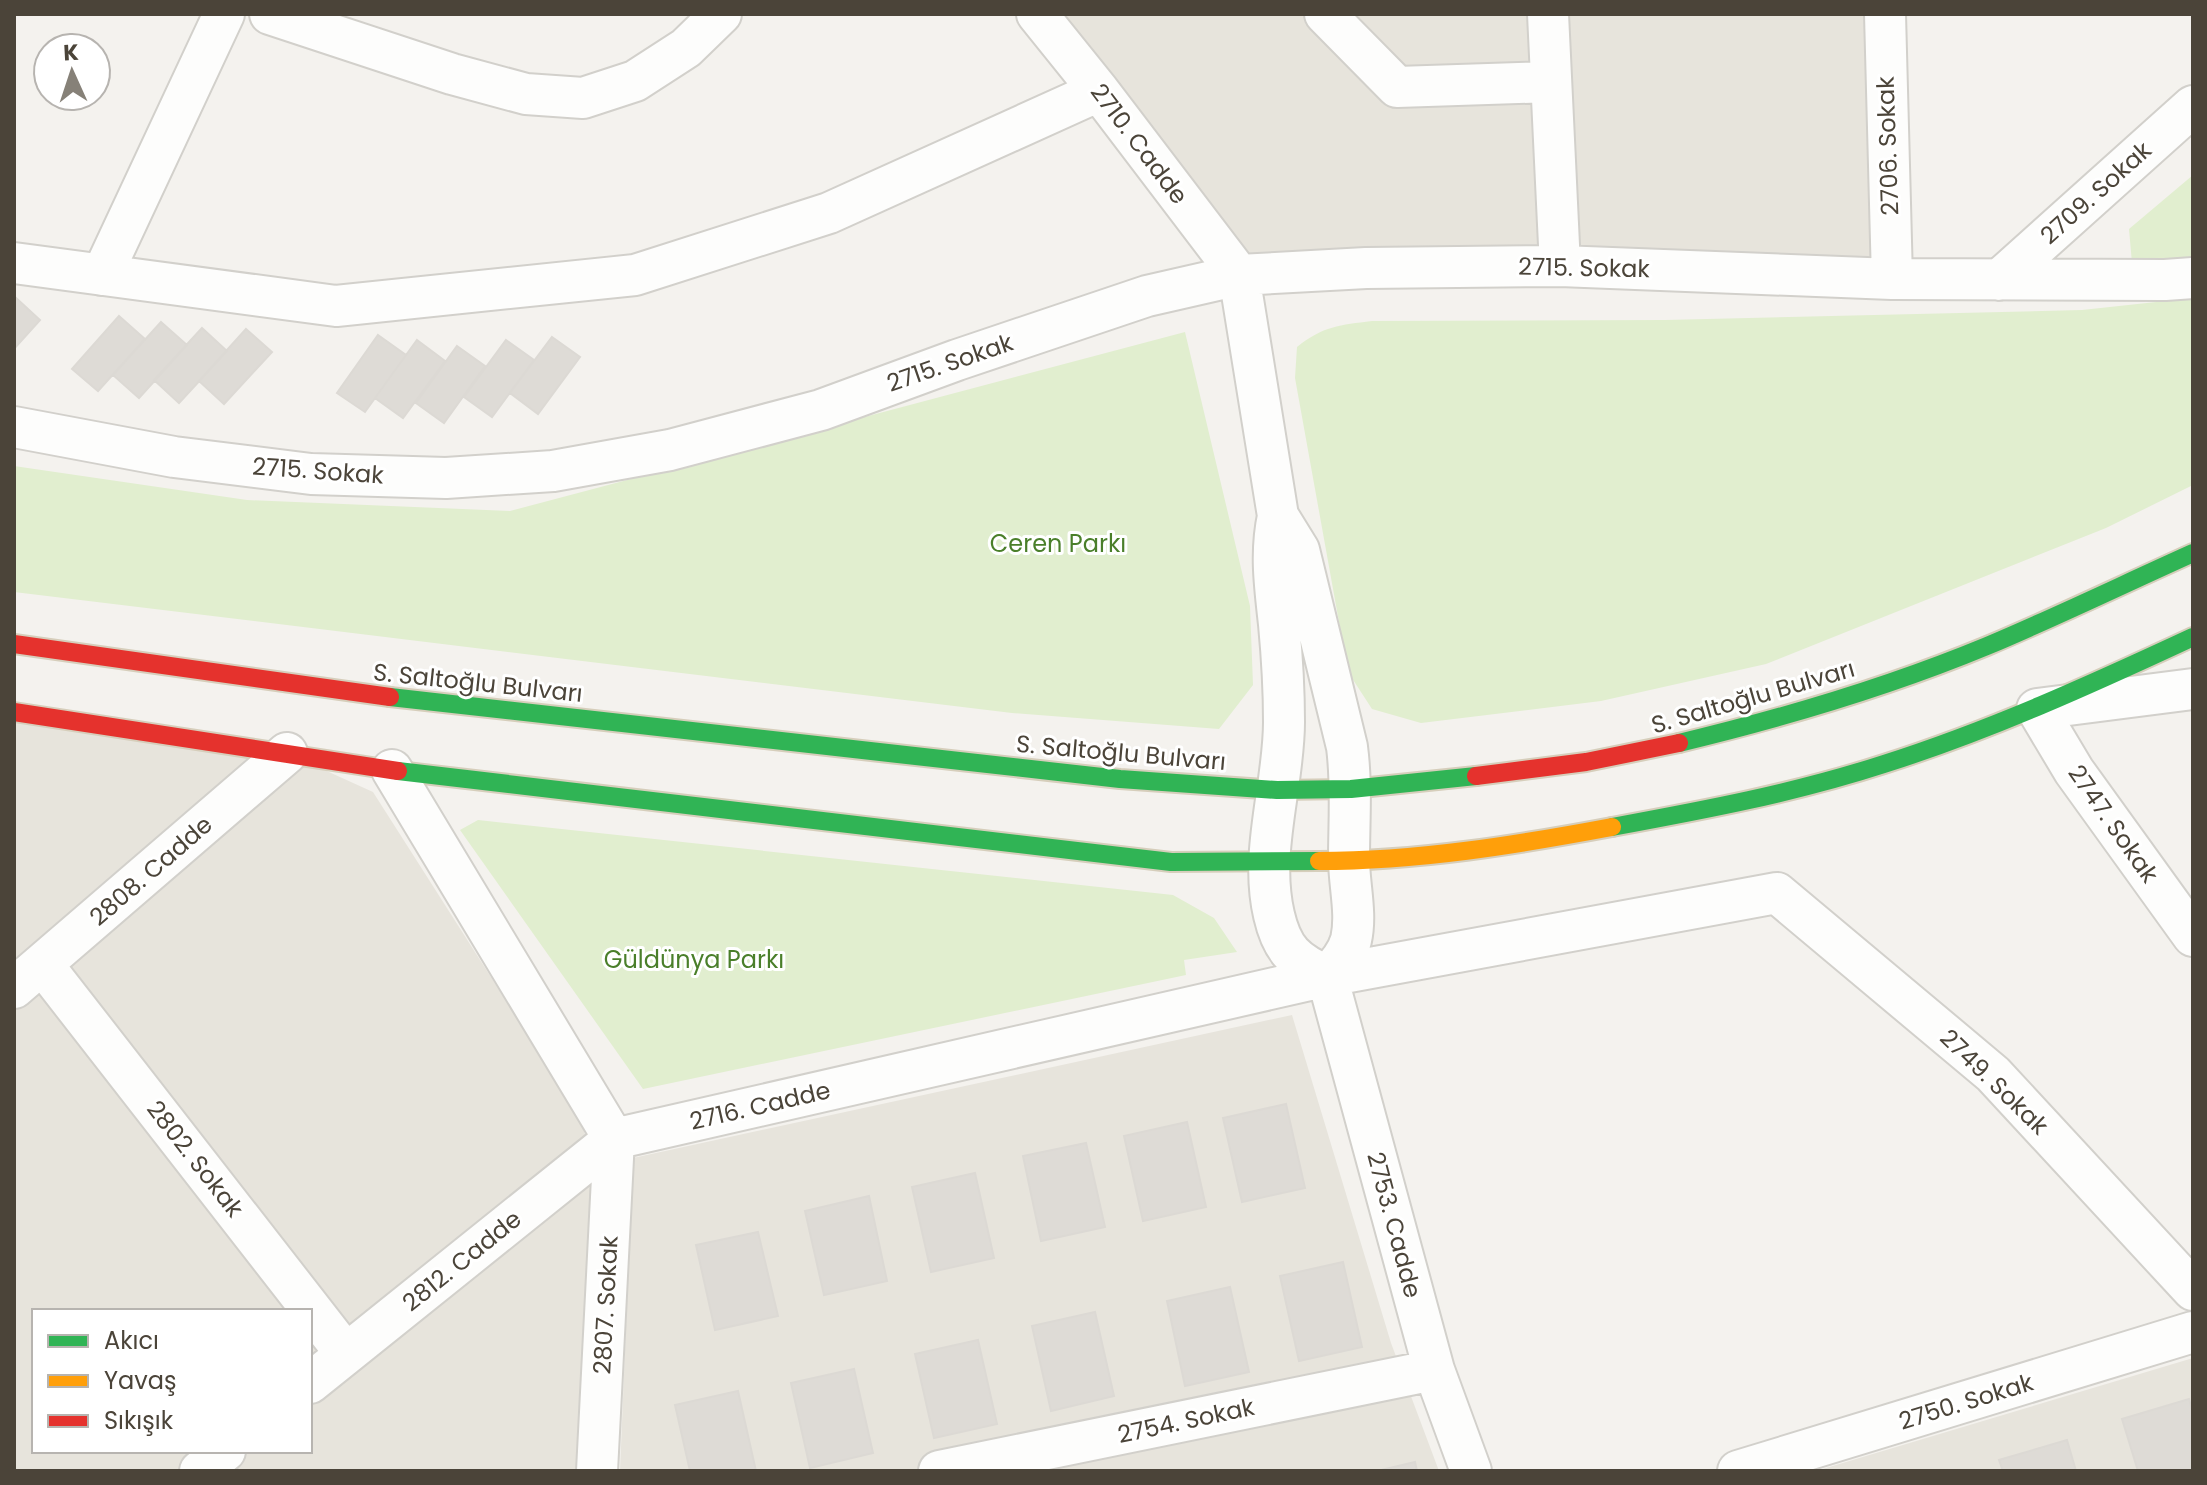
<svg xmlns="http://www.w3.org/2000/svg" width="2207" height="1485" font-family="Poppins,sans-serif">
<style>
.residential{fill:#e7e4dc;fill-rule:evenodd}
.green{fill:#e1eecf}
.building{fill:#dedbd6;stroke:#dcd9d4;stroke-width:2}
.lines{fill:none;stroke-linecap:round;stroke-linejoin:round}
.street-casing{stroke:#d2d0cb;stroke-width:44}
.fast-casing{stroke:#d6cebb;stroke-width:22}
.slow-casing{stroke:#d6cebb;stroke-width:22}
.jam-casing{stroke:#d6cebb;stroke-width:22}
.street{stroke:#fdfdfc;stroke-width:40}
.fast{stroke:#30b455;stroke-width:18}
.slow{stroke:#ff9f0a;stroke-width:18}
.jam{stroke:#e5322d;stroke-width:18}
.labels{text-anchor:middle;stroke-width:6;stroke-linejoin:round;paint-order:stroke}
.street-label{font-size:24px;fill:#4b4439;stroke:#fff}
.park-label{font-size:24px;fill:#4a7f2a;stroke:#fff}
</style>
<rect width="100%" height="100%" fill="#f4f2ee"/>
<path class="residential" d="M1037 14H1885L1892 279 1239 275Z
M14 712 287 753 373 792 582 1120 593 1173 580 1471H14ZM34 1311H310V1451H34Z
M1292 1015 1391 1343 1439 1471H620L633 1158Z
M2193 1358V1471H1816Z"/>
<path class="green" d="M2193 175V263H2132L2129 229Z
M2193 298V485L2106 528 1766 664 1601 701 1421 723 1372 709 1348 672 1295 378 1297 347C1323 326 1340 325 1372 321L1665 320 2082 310Z
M1185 332 1250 606 1253 685 1219 729 1012 713 14 592V466L247 500 510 511Z
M478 820 1173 895 1214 918 1237 952 1184 960 1186 975 643 1089 460 830Z"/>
<path class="building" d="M15 297 40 320 14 349V298Z
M119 316 145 339 98 391 72 369Z
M161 322 187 345 139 398 113 375Z
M202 328 227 351 179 403 154 380Z
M246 329 272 352 224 404 199 381Z
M378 335 406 355 365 412 337 393Z
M552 337 580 357 538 414 510 393Z
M417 340 445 361 403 418 375 398Z
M506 340 534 360 492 417 464 397Z
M457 346 485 366 444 423 416 403Z
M1286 1104 1305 1188 1242 1202 1223 1118Z
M1187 1122 1206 1207 1143 1221 1124 1136Z
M1086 1143 1105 1227 1041 1241 1023 1156Z
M975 1173 994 1258 931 1272 912 1187Z
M869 1196 887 1281 824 1295 805 1211Z
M758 1232 778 1316 715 1330 696 1245Z
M1343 1262 1362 1347 1299 1361 1280 1276Z
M1230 1287 1249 1372 1185 1386 1167 1301Z
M1095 1312 1114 1396 1051 1411 1032 1326Z
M978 1340 997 1424 934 1438 915 1354Z
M854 1369 873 1453 810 1468 791 1383Z
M738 1391 756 1471H690L675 1405Z
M2189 1399 2193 1413V1471H2138L2122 1419Z
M2067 1440 2076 1471H2003L1999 1460Z
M1415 1462 1417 1471H1377Z"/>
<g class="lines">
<g class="street-casing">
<path id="street" d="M270 14 452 74 526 94 583 98 635 81 686 48 721 14
M1037 14 1099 91 1239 275 1278 516C1270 553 1275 587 1279 624 1282 656 1284 690 1284 722 1284 786 1259 851 1274 915 1282 950 1295 962 1327 976
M1325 14 1397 87 1551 82
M1548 14 1560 266
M1885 14 1892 279
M14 263 336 306 635 275 829 213 1099 91
M102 275 224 14
M1999 280 2193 106
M14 427 174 457 311 474 446 478 553 471 670 450 821 410 957 360 1147 296 1239 275 1366 268 1560 266 1892 279 2165 280 2193 278
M1278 516 1299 550 1347 747C1352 785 1349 821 1349 859 1349 885 1357 914 1351 940 1347 954 1337 966 1327 976
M2193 689 2037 709 2074 771 2193 936
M392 770 614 1139 1327 976 1777 893 1993 1074 2193 1290
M43 965 346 1354
M1327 976 1434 1370 1471 1471
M14 988 287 753
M310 1383 614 1139
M200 1471 225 1451
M597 1471 614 1139
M939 1471 1434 1370
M1738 1471 2193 1332"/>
</g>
<g class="fast-casing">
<path id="fast" d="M390 697 1120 779 1277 790 1351 789 1476 776
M1679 743C1783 718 1888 687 1987 646 2056 617 2124 584 2193 553
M398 771 1171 862 1319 861
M1612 827C1704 810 1795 793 1884 764 1991 730 2092 684 2193 637"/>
</g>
<g class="slow-casing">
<path id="slow" d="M1319 861C1418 861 1516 845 1612 827"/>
</g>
<g class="jam-casing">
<path id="jam" d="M14 644 390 697
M14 712 398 771
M1476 776 1586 762 1679 743"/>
</g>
<use href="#street" class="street"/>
<use href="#fast" class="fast"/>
<use href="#slow" class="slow"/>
<use href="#jam" class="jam"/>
</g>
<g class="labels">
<g class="street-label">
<text transform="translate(1139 144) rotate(53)" y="8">2710. Cadde</text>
<text transform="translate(1888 146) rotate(-92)" y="8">2706. Sokak</text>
<text transform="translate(2096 193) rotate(-42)" y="8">2709. Sokak</text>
<text transform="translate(1584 268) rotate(1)" y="8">2715. Sokak</text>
<text transform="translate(950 363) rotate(-19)" y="8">2715. Sokak</text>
<text transform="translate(318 471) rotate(4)" y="8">2715. Sokak</text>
<text transform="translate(478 683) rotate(6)" y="8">S. Saltoğlu Bulvarı</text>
<text transform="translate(1753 697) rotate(-16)" y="8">S. Saltoğlu Bulvarı</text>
<text transform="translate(1121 753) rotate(5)" y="8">S. Saltoğlu Bulvarı</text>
<text transform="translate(2113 824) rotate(55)" y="8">2747. Sokak</text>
<text transform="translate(151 871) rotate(-41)" y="8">2808. Cadde</text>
<text transform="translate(1994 1082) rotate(44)" y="8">2749. Sokak</text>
<text transform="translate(760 1106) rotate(-13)" y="8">2716. Cadde</text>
<text transform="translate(195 1159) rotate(52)" y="8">2802. Sokak</text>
<text transform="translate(1394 1225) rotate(75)" y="8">2753. Cadde</text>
<text transform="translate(462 1261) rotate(-39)" y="8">2812. Cadde</text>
<text transform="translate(606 1305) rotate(-87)" y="8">2807. Sokak</text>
<text transform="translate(1966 1402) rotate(-17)" y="8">2750. Sokak</text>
<text transform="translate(1186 1421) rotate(-12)" y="8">2754. Sokak</text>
</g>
<g class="park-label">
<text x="1058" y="552">Ceren Parkı</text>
<text x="694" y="968">Güldünya Parkı</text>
</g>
</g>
<rect width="2207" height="1485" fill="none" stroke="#4b4439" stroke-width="32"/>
<rect x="32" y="1309" width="280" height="144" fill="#ffffff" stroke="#b7b4b0" stroke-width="2"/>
<rect x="48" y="1335" width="40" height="12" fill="#30b455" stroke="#b7b4b0" stroke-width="2"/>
<text x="104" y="1349" font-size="24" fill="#4b4439">Akıcı</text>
<rect x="48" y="1375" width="40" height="12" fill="#ff9f0a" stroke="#b7b4b0" stroke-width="2"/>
<text x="104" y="1389" font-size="24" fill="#4b4439">Yavaş</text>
<rect x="48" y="1415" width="40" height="12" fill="#e5322d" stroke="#b7b4b0" stroke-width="2"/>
<text x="104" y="1429" font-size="24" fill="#4b4439">Sıkışık</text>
<g transform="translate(72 72) rotate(357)"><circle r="38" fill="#ffffff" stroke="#b7b4b0" stroke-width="2"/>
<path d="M0-6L14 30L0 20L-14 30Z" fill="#868178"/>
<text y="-12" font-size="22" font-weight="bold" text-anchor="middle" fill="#4b4439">K</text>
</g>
</svg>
